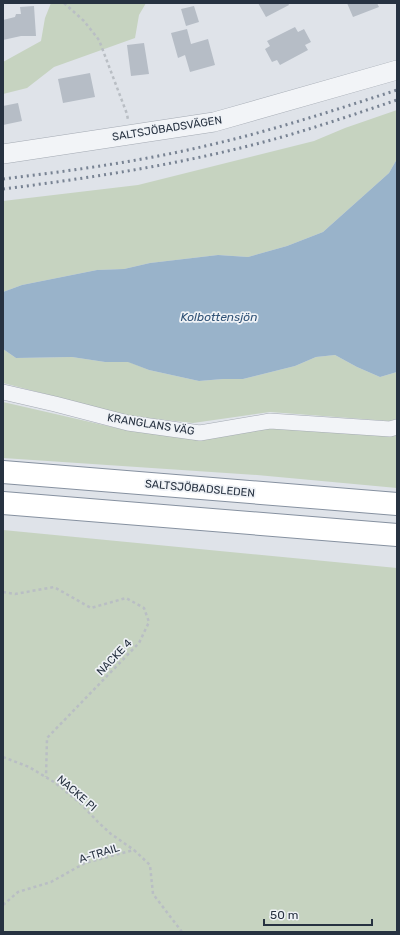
<svg xmlns="http://www.w3.org/2000/svg" width="400" height="935" font-family="Rubik,sans-serif">
<style>
.green{fill:#c6d3c0}
.water{fill:#99b3ca}
.building{fill:#b6bdc6}
.lines{fill:none;stroke-linecap:round;stroke-linejoin:round}
.minor-casing{stroke:#a4aab3;stroke-width:16}
.tertiary-casing{stroke:#a4aab3;stroke-width:20}
.motorway-casing{stroke:#8691a0;stroke-width:24}
.path{stroke:#b9bec4;stroke-width:2.5;stroke-dasharray:3 3;stroke-linecap:butt}
.minor{stroke:#f2f4f7;stroke-width:15}
.tertiary{stroke:#f2f4f7;stroke-width:19}
.motorway{stroke:#fff;stroke-width:22}
.rail{stroke:#788393;stroke-width:3;stroke-dasharray:2 4;stroke-linecap:butt}
.labels{text-anchor:middle;stroke-width:3.5;stroke-linejoin:round;paint-order:stroke}
.street-label{font-size:11px;fill:#273241;stroke:#eff2f6}
.water-label{font-size:12px;font-style:italic;fill:#305276;stroke:#eff2f6}
</style>
<rect width="100%" height="100%" fill="#dfe3e9"/>
<path class="green" d="M51 3H146L139 15 135 38 54 67 27 88 3 94V62L41 41 45 18Z
M397 110V159L389 173 323 232 287 246 248 257 218 255 150 263 124 269 97 270 22 285 3 292V201L138 185 314 141 345 128Z
M3 349 16 358 72 357 105 362H129L149 370 199 381 223 379H243L295 366 316 357 335 355 357 367 380 377 397 372V419L389 421 270 412 193 423 130 416 3 383Z
M3 402 125 430 268 427 397 433V488L257 475 3 458Z
M3 530 397 568V932H3Z"/>
<path class="water" d="M397 159V372L380 377 357 367 335 355 316 357 295 366 243 379H223L199 381 149 370 128 362H105L72 357 16 358 3 349V292L22 285 97 270 124 269 150 263 218 255 248 257 287 246 323 232 389 173Z"/>
<path class="building" d="M258 3H288L289 5 266 17Z
M347 3H377L379 7 353 17Z
M34 6 36 36H21L3 40V20L15 17 16 14H21L20 7Z
M194 6 199 22 186 26 181 9Z
M295 27 298 32 304 29 311 42 305 45 308 50 280 65 277 60 272 62 265 49 270 46 267 41Z
M187 29 191 44 208 39 215 65 190 72 185 55 178 58 171 33Z
M144 43 149 74 131 76 127 45Z
M90 73 95 97 63 103 58 79Z
M18 103 22 121 3 125V106Z"/>
<g class="lines">
<g class="minor-casing">
<path id="minor" d="M3 392 55 404 128 423 200 433 270 421 390 429 397 427"/>
</g>
<g class="tertiary-casing">
<path id="tertiary" d="M3 154 214 122 397 70"/>
</g>
<g class="motorway-casing">
<path id="motorway" d="M3 472 397 504
M3 503 397 535"/>
</g>
<path class="path" d="M64 3 84 21 99 40 127 114 128 120
M3 592 15 594 54 587 91 608 126 598 144 608 149 622 139 643 47 738 46 777
M3 757 29 767 54 782 80 803 98 822 111 834 134 850
M3 905 18 892 51 882 85 863 134 850 150 865 153 894 182 932"/>
<use href="#minor" class="minor"/>
<use href="#tertiary" class="tertiary"/>
<use href="#motorway" class="motorway"/>
<path class="rail" d="M3 179C69 171 136 162 201 147 268 132 332 111 397 90
M3 189C90 178 176 165 260 143 306 131 352 115 397 100"/>
</g>
<g class="labels">
<g class="street-label">
<text transform="translate(167 128) rotate(-9)" y="4">SALTSJÖBADSVÄGEN</text>
<text transform="translate(151 424) rotate(9)" y="4">KRANGLANS VÄG</text>
<text transform="translate(200 488) rotate(5)" y="4">SALTSJÖBADSLEDEN</text>
<text transform="translate(114 657) rotate(-46)" y="4">NACKE 4</text>
<text transform="translate(77 793) rotate(41)" y="4">NACKE PI</text>
<text transform="translate(99 853) rotate(-17)" y="4">A-TRAIL</text>
</g>
<g class="water-label">
<text x="219" y="321">Kolbottensjön</text>
</g>
</g>
<rect width="400" height="935" fill="none" stroke="#273241" stroke-width="8"/>
<path d="M264 919v6h108v-6" fill="none" stroke="#273241" stroke-width="2"/>
<text x="270" y="919" font-size="12" fill="#273241" stroke="#eff2f6" stroke-width="3" paint-order="stroke">50 m</text>
</svg>
